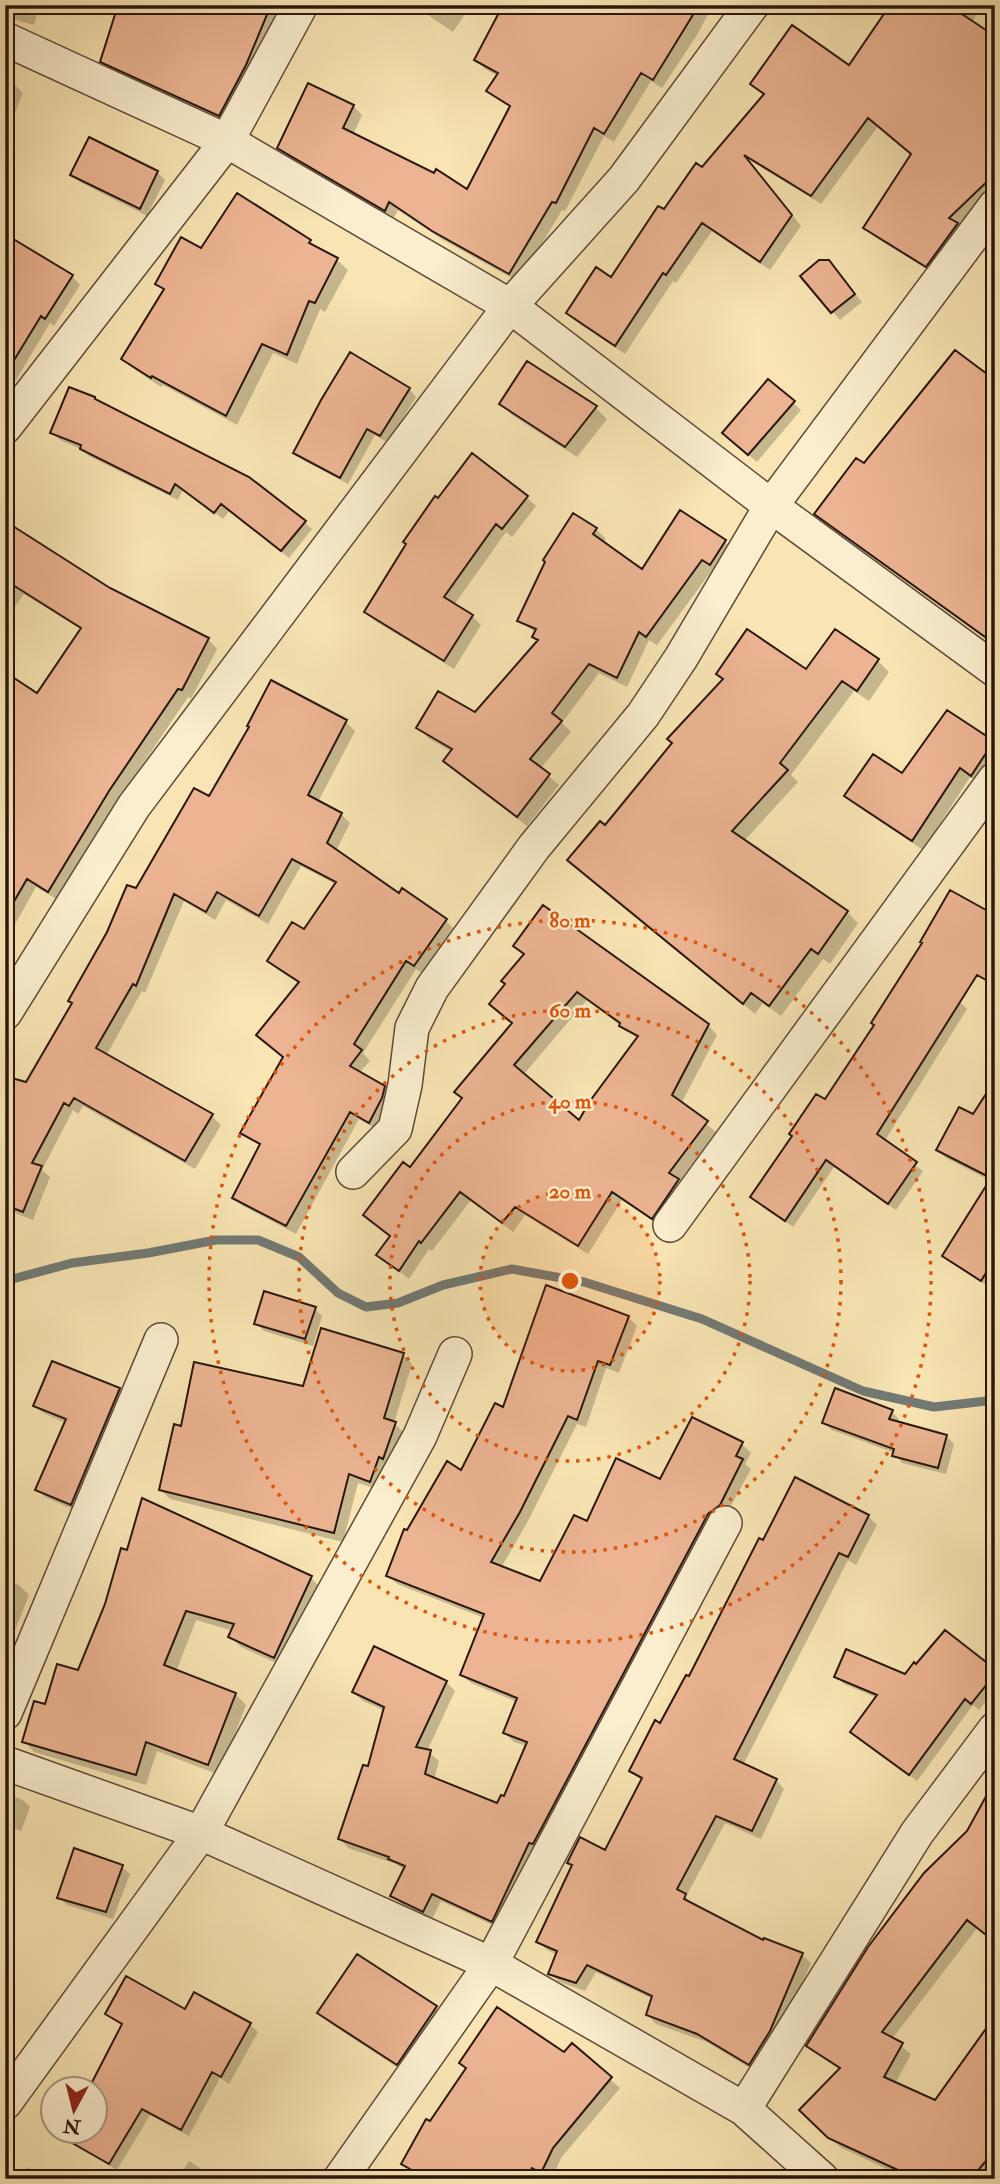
<svg xmlns="http://www.w3.org/2000/svg" width="1000" height="2184" font-family="'IM FELL Double Pica',serif">
<style>
.shadow{fill:#0003;fill-rule:evenodd}
.lines{fill:none;stroke-linecap:round;stroke-linejoin:round}
.stream{stroke:#727a75;stroke-width:9}
.building{fill:#ecb492;stroke:#291710;stroke-width:2;fill-rule:evenodd}
.minor-casing{stroke:#5d4a39;stroke-width:36}
.minor{stroke:#faeece;stroke-width:33}
.ring{fill:none;stroke:#de560c;stroke-width:3.5;stroke-dasharray:3.5 7}
.centre{fill:#de560c;stroke:#faeece;stroke-width:3.5}
.ring-label{font-size:21px;text-anchor:middle;font-weight:bold;fill:#de560c;stroke:#faeece;stroke-width:5;stroke-linejoin:round;paint-order:stroke}
</style>
<rect width="100%" height="100%" fill="#f8e5b3"/>
<filter id="stains"><feTurbulence type="fractalNoise" baseFrequency=".00286" numOctaves="4"/><feColorMatrix values="0 0 0 0 .2 0 0 0 0 .09 0 0 0 0 .02 0 0 0 .5 -.17"/></filter>
<radialGradient id="worn" r=".72"><stop offset=".6" stop-color="#630" stop-opacity="0"/><stop offset="1" stop-color="#630" stop-opacity=".3"/></radialGradient>
<path class="shadow" d="M5 5H40L34 25 5 17Z
M120 5H281L253 73 227 122 110 69 102 61Z
M413 5H471L453 32Z
M505 5H713L697 35 662 88 651 81 614 142 604 136 565 211 562 210 519 282 443 240 398 210 394 218 289 157 279 148 353 106 362 115 353 135 468 192 511 108 488 90 498 76 485 69 476 60Z
M892 5H981L934 101 995 34V192L958 227 966 234 936 275 875 237 866 228 912 155 878 126 821 204 748 159 801 226 770 270 712 231 676 283 673 281 625 354 577 322 568 313 612 279 664 212 765 96 752 84 849 67Z
M5 81 15 85 23 93 5 137Z
M157 172 165 180 147 216 80 182 72 175Z
M5 236 72 276 80 285 54 326 50 323 16 380 5 374Z
M310 241 318 250 337 260 348 270 325 312 320 309 297 364 273 353 237 425 163 385 161 387 134 369 123 359 165 292 157 284Z
M836 270 862 302 840 320 802 276Z
M527 363 596 408 607 419 577 457 512 415 501 404Z
M769 381 801 410 757 462 731 440Z
M995 382V646L826 523 816 513 864 466Z
M409 389 416 397 388 443 375 435 348 484 303 460 296 453Z
M52 432 304 522 312 529 289 558 230 510 223 519 183 489 178 500 89 456 81 449 60 440Z
M526 497 536 506 512 537 506 532 454 605 472 616 481 625 454 669 375 621 366 612Z
M681 513 725 542 735 551 721 574 713 569 657 645 649 640 627 687 599 673 562 723 571 732 540 769 559 785 527 826 455 770 445 761 452 752 428 738 419 728 475 715 539 641 534 637 536 633 519 620 573 515 596 529 606 539 603 543 643 572Z
M5 524 109 589 208 639 217 649 191 699 188 697 118 801 58 900 36 887 5 942V802L37 695 82 630 24 594 5 621Z
M835 631 878 661 889 672 869 701 854 691 791 775 798 782 744 841 847 912 858 923 830 964 823 959 781 1016 763 1003 755 1014 569 860 605 827 807 672Z
M271 683 346 722 355 731 318 802 341 814 350 823 336 851 399 895 445 920 454 929 423 974 416 969 363 1053 370 1061 359 1073 384 1087 393 1097 378 1130 359 1119 296 1234 243 1206 234 1197 260 1146 242 1133 284 1058 300 984 278 970 269 961 304 931 337 885 301 866 268 924 226 900 215 920 184 901 145 993 142 991 106 1056 212 1116 221 1125 195 1169 83 1106 78 1114 73 1110 42 1170 50 1177 33 1220 5 1209V1078L27 1084 136 890 209 798 251 727Z
M947 712 995 744V765L982 784 970 777 923 850 857 806 847 796 903 776Z
M5 942 10 948 5 956Z
M516 946 708 1025 717 1035 681 1104 716 1132 679 1182 688 1190 663 1227 622 1200 588 1254 525 1215 513 1232 471 1200 432 1251 429 1249 409 1279 379 1255 391 1237 365 1215 410 1170 464 1099 514 1024 507 984 525 955ZM587 1000 638 1039 580 1122 523 1075Z
M960 1002 967 1009 884 1142 923 1171 896 1210 834 1167 793 1227 752 1197 794 1136 825 1102Z
M973 1116 995 1183 946 1158 938 1150Z
M995 1223V1277L989 1287 952 1263 944 1256Z
M315 1309 322 1316 313 1346 264 1331 256 1323Z
M628 1317 637 1326 619 1373 606 1368 586 1427 577 1424 528 1521 501 1568 541 1583 588 1524 661 1481 742 1444 751 1453 745 1464 751 1469 501 1929 441 1901 432 1919 401 1904 392 1895 405 1870 396 1864 348 1848 340 1839 369 1768 385 1711 363 1701 354 1692 446 1682 455 1691 427 1751 439 1761 434 1780 498 1806 505 1799 527 1746 514 1742 505 1733 517 1702 471 1683 462 1675 484 1618 397 1584 388 1576 408 1532 462 1472 504 1410Z
M403 1355 412 1364 394 1423 404 1433 380 1490 358 1483 343 1542 170 1499 161 1490 182 1428Z
M119 1390 126 1397 79 1512 45 1497 37 1489 66 1423 43 1413 35 1406Z
M892 1412 899 1419 898 1423 946 1436 954 1444 946 1474 902 1463 895 1453 832 1430 824 1423Z
M5 1493 9 1497 5 1507Z
M868 1516 877 1525 856 1565 848 1560 743 1765 776 1780 784 1789 761 1839 725 1823 686 1897 693 1905 764 1943 802 1955 811 1963 778 2040 758 2073 707 2042 656 2024 648 2015 653 1999 596 1972 585 1991 559 1982 550 1973 557 1955 547 1950 538 1941 573 1867 569 1862 605 1852 642 1781 631 1771 690 1679 764 1542Z
M311 1578 321 1588 285 1667 241 1647 230 1636 233 1631 196 1620 176 1672 235 1694 246 1705 219 1775 157 1751 146 1785 34 1752 24 1741 46 1706 79 1672 107 1604Z
M5 1580 19 1585 29 1595 5 1656Z
M995 1671V1690L979 1710 973 1705 917 1781 852 1732 877 1698 844 1684 836 1676Z
M5 1793 23 1800 30 1807 21 1831 5 1825Z
M122 1867 130 1874 113 1919 67 1905 59 1897Z
M925 1874 977 1928 892 2039 911 2054 895 2084 936 2103 995 2019V2179H896L899 2175 840 2147 802 2110 841 2070 818 2055 809 2046Z
M195 1994 250 2025 258 2032 229 2084 220 2078 189 2136 150 2115 117 2170 54 2133 46 2126 52 2115V2132H94L123 2026 107 2014 185 2011Z
M436 2008 447 2019 409 2075 331 2024 320 2013Z
M572 2046 620 2088 561 2158 552 2179 542 2176 539 2179 505 2157 411 2171 404 2164 467 2069 461 2063 565 2054Z
M72 2083 83 2090H68Z
M189 2161 217 2179H177Z
M28 2167 43 2179H18Z"/>
<g class="lines">
<path class="stream" d="M5 1281 72 1263 148 1253 216 1240H258L299 1257 338 1293 366 1307 398 1303 443 1285 512 1269 584 1282 702 1319 863 1391 934 1407 995 1400"/>
</g>
<path class="building" d="M118 5H271L246 65 219 116 100 62Z
M503 5H699L653 80 641 73 604 134 594 128 556 203 552 202 509 274 432 231 389 202 385 211 277 148 308 83 354 105 343 128 434 173 436 169 467 189 510 106 486 91 498 73 474 60Z
M890 5H948L995 36V174L949 218 958 223 926 267 863 228 911 154 868 118 811 196 744 155 792 215 760 262 702 223 666 275 663 273 615 346 566 313 596 267 611 277 658 206 664 209 696 163 702 167 764 94 750 84 792 25 849 65Z
M89 137 158 171 140 209 70 175Z
M237 193 311 240 309 243 338 258 315 303 309 301 287 355 262 344 226 416 152 376 151 378 121 359 164 289 155 284 181 237 201 248Z
M5 234 73 275 45 319 41 316 5 375Z
M819 260H829L855 294 831 313 800 276Z
M955 350 995 380V644L814 514 856 458 864 463Z
M350 352 410 388 380 436 367 429 340 478 293 453 321 400Z
M527 361 597 406 565 447 499 404Z
M768 379 795 401 748 455 722 433Z
M69 387 95 397V399L249 477 306 521 281 551 221 504 214 513 175 484 170 494 80 449 81 445 50 433Z
M472 453 528 496 502 529 496 524 444 597 473 615 444 661 364 612 406 544 403 542 435 496 438 498Z
M680 510 726 540 710 565 702 560 646 637 639 632 617 678 589 664 552 713 562 721 530 759 550 774 517 817 443 761 452 749 416 728 438 691 475 712 538 640 532 637 536 629 517 621 545 562 543 560 573 513 597 528 593 534 642 569Z
M5 521 110 588 209 638 182 690 178 689 109 791 48 892 27 879 5 917V672L37 693 81 628 5 580Z
M747 629 806 669 835 629 879 659 857 691 842 681 780 763 788 770 732 831 848 911 818 954 811 949 769 1006 751 993 743 1004 567 860 600 821 605 825 672 743 667 739 723 679 716 674Z
M271 680 347 720 308 795 342 813 327 843 399 893 402 888 447 919 414 966 406 961 354 1044 362 1050 350 1066 385 1086 382 1098 369 1123 350 1112 286 1226 232 1198 260 1144 240 1133 283 1057 256 1035 299 982 267 961 292 922 304 929 336 882 292 859 259 916 217 892 206 912 174 894 136 986 133 984 96 1048 213 1114 185 1161 74 1098 69 1106 64 1103 32 1163 42 1166 23 1212 5 1205V1076L26 1082 72 1003 68 1001 107 932 127 885 136 888 194 788 209 796 249 727 247 726Z
M947 710 994 741 971 776 960 768 912 841 844 796 873 754 902 773Z
M950 890 995 915V985L977 975 877 1134 917 1162 888 1204 826 1160 785 1221 750 1197 792 1136 789 1134 816 1094 825 1099 874 1025 871 1023 922 943 920 942Z
M543 905 709 1024 672 1095 708 1121 669 1173 679 1179 652 1219 612 1192 578 1246 515 1207 502 1223 460 1192 421 1243 419 1241 399 1271 376 1255 390 1236 363 1215 403 1162 410 1167 462 1098 454 1092 512 1023 489 1004 505 984 501 981 524 954 513 946ZM577 992 620 1023 619 1026 638 1036 590 1101 579 1120 514 1065Z
M995 1080V1258L981 1281 942 1256 991 1178 936 1150 959 1107 973 1114Z
M546 1285 629 1316 610 1365 598 1361 577 1420 568 1416 520 1512 491 1562 540 1581 574 1515 587 1521 616 1458 660 1479 692 1417 743 1442 736 1456 743 1459 720 1505 708 1514 533 1844 529 1843 492 1922 432 1894 423 1912 390 1896 405 1866 388 1859 389 1857 338 1839 363 1765 368 1766 384 1707 352 1692 374 1646 447 1681 416 1747 431 1750 425 1774 497 1803 501 1795 504 1796 527 1742 503 1733 517 1698 460 1675 484 1614 386 1576 404 1529 407 1530 447 1461 461 1470 495 1403 503 1407Z
M264 1291 316 1307 305 1339 254 1324Z
M321 1328 404 1353 384 1418 396 1422 383 1459 379 1457 370 1482 349 1474 334 1533 159 1490 174 1424 181 1426 194 1362 303 1386Z
M52 1361 120 1388 71 1505 35 1490 66 1419 33 1406Z
M835 1388 893 1410 889 1419 947 1435 938 1468 892 1456 894 1449 822 1423Z
M795 1477 869 1515 848 1557 839 1553 734 1759 777 1779 752 1831 716 1816 677 1889 686 1894 684 1899 763 1940 764 1938 803 1953 770 2031 749 2065 697 2034 646 2015 652 1996 587 1965 576 1983 548 1974 557 1951 536 1942 572 1865 567 1863 580 1837 605 1850 642 1778 629 1771 655 1720 660 1723 686 1675 689 1676 759 1538 763 1540Z
M142 1498 312 1576 274 1658 228 1637 234 1624 186 1611 164 1665 236 1693 208 1765 146 1742 136 1775 22 1742 34 1701 45 1704 57 1664 78 1670 105 1604 121 1548 127 1550Z
M945 1630 995 1669V1674L971 1704 965 1699 909 1775 850 1732 877 1695 834 1677 846 1649 905 1674 914 1662 916 1664Z
M995 1780V1942L967 1920 882 2032 903 2043 884 2077 935 2100 995 2016V2150L971 2179H894L900 2171 828 2138 799 2110 840 2068 806 2046 868 1947 924 1873 967 1831Z
M74 1848 123 1865 106 1912 57 1898Z
M357 1954 437 2006 397 2065 317 2013Z
M126 1976 185 2009 194 1992 251 2023 221 2077 212 2072 181 2130 142 2109 109 2164 53 2132H94V2090H88L122 2024 105 2014Z
M497 2007 564 2052 572 2043 612 2077 553 2148 541 2173 532 2168 526 2179H404L410 2169 401 2164 426 2119 430 2121 466 2068 459 2063Z"/>
<g class="lines">
<g class="minor-casing">
<path id="minor" d="M5 39 227 141 510 306 771 506 995 670
M5 427 227 141 301 5
M5 1013 134 806 510 306 624 179 752 5
M353 1172 395 1129 405 1085 412 1028 432 988 534 847 643 715 681 658 771 506 995 206
M670 1225 995 779
M5 1713 161 1340
M5 1763 201 1833 491 1964 744 2109 822 2179
M5 2103 201 1833 420 1436 455 1354
M744 2109 917 1833 995 1729
M340 2179 491 1964 725 1523"/>
</g>
<use href="#minor" class="minor"/>
</g>
<circle cx="570" cy="1281" r="90" fill="#de560c" fill-opacity=".12"/>
<g class="ring">
<circle cx="570" cy="1281" r="90"/>
<circle cx="570" cy="1281" r="180"/>
<circle cx="570" cy="1281" r="271"/>
<circle cx="570" cy="1281" r="361"/>
</g>
<circle cx="570" cy="1281" r="10" class="centre"/>
<g class="ring-label">
<text x="570" y="927">80 m</text>
<text x="570" y="1017">60 m</text>
<text x="570" y="1108">40 m</text>
<text x="570" y="1198">20 m</text>
</g>
<rect width="1000" height="2184" fill="none" stroke="#f8e5b3" stroke-width="28"/>
<rect x="7" y="7" width="986" height="2170" fill="none" stroke="#291710" stroke-width="3.5"/>
<rect x="14" y="14" width="972" height="2156" fill="none" stroke="#291710" stroke-width="2"/>
<g transform="translate(74 2110) rotate(187)"><circle r="33" fill="#faeece" stroke="#a69882" stroke-width="2"/>
<path d="M0-5L12 26L0 18L-12 26Z" fill="#8f2418"/>
<text y="-10" font-size="19" font-weight="bold" text-anchor="middle" fill="#291710">N</text>
</g>
<rect width="100%" height="100%" filter="url(#stains)"/>
<rect width="100%" height="100%" fill="url(#worn)"/>
</svg>
